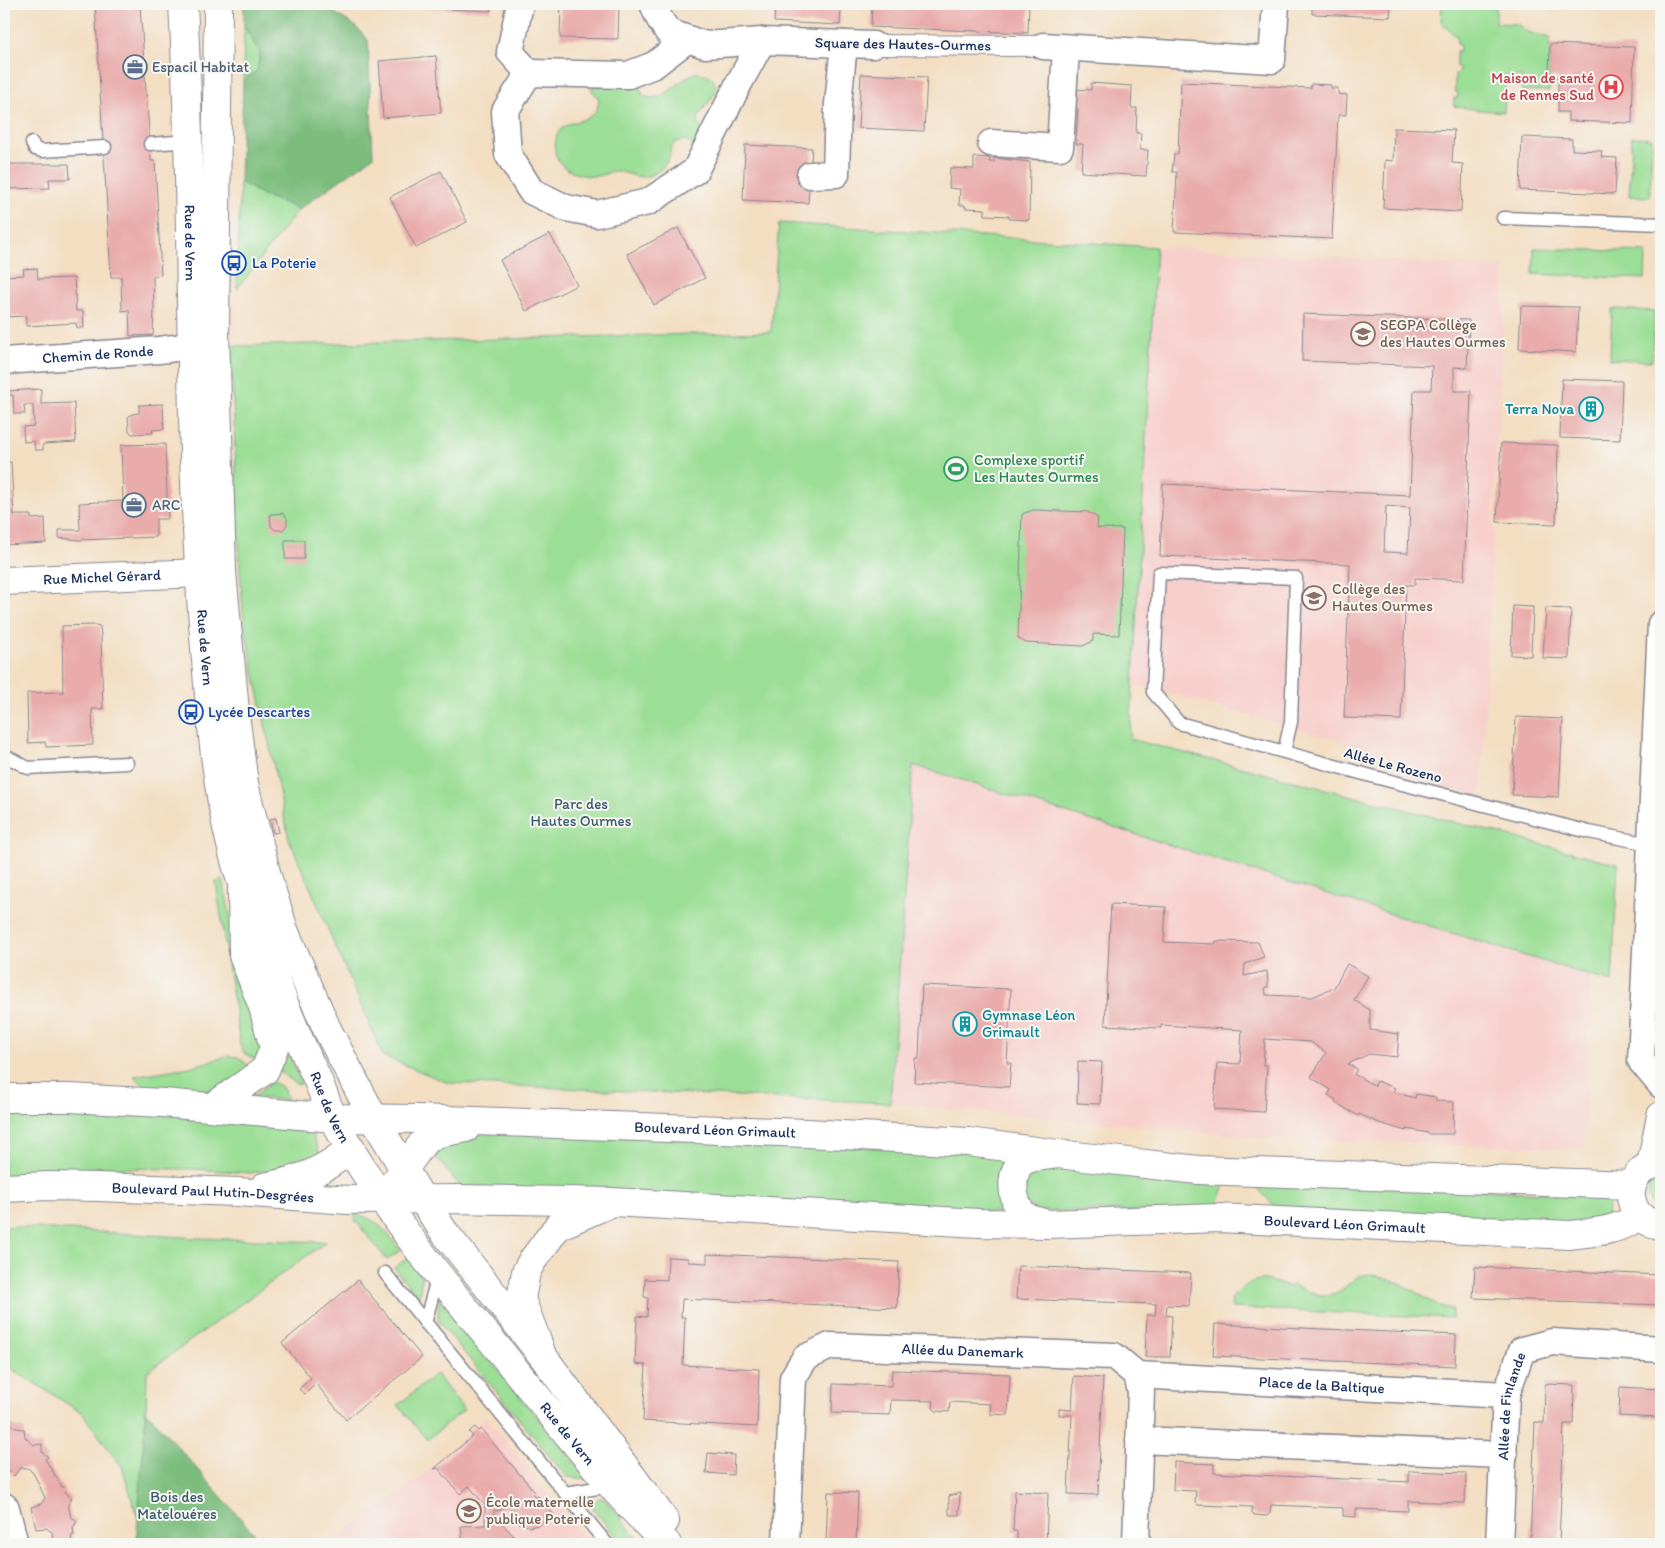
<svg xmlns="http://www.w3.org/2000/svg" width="1665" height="1548" font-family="Itim,sans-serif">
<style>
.built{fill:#f7d0cc}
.green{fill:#9bde95;stroke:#5b867a}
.forest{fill:#7cbd7e;stroke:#4c766e}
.building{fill:#e9acaa;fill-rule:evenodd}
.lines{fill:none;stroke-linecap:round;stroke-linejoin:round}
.service-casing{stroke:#878690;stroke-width:15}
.pedestrian-casing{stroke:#878690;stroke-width:22}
.minor-casing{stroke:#878690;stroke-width:29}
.tertiary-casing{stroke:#878690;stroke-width:30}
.secondary-casing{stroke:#878690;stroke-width:30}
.primary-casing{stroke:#878690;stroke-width:30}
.service{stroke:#fff;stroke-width:12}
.pedestrian{stroke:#fff;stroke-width:20}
.minor{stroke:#fff;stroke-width:26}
.tertiary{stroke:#fff;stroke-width:28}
.secondary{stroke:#fff;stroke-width:28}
.primary{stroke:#fff;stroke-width:28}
.labels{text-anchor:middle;stroke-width:4;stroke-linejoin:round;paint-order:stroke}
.street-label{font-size:15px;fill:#1b2f5e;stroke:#f6f6f2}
.service-label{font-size:15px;fill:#4e5e75;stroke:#f6f6f2;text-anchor:start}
.health-label{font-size:15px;fill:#be3a42;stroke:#f6f6f2;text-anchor:end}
.transit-label{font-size:15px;fill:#164399;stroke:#f6f6f2;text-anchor:start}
.education-label{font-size:15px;fill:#785e54;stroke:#f6f6f2;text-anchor:start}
.culture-label{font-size:15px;fill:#0d838f;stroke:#f6f6f2;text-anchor:end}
.leisure-label{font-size:15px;fill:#27864d;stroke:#f6f6f2;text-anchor:start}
.park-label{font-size:15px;fill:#3b5b6c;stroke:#f6f6f2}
</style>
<rect width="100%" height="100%" fill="#f6f6f2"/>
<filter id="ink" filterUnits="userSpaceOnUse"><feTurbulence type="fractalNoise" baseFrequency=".02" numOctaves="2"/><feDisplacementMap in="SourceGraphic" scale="10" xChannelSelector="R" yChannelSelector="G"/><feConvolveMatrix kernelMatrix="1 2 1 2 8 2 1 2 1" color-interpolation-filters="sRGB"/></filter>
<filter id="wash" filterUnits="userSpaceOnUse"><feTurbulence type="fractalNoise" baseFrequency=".0096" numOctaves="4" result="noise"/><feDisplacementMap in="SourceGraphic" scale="20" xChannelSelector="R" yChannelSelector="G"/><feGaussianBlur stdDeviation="1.12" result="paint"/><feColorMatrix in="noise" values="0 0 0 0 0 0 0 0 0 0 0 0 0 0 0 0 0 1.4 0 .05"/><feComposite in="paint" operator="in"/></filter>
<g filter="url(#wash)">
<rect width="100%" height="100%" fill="#f3dec2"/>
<path class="built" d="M1156 247 1505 267 1481 799 1385 768 1389 754 1134 684Z
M912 765 1590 976 1584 1149 1268 1138 890 1103Z
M486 1417 590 1544H328L420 1478Z"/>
<path class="green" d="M1442 4H1496V23L1517 24 1527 32 1550 38 1549 91H1522V77L1506 76 1504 112 1479 110 1454 106V98H1458V92H1455V74L1459 73V68L1456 67V51H1460V45L1457 44V36L1454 35 1441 22Z
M244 26 260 53 257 71 243 80Z
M695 73C701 73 706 73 711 77 731 97 681 115 704 130L693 148C690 139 678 138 672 146 670 149 670 153 669 157 666 165 659 172 651 175 639 180 629 173 617 171 609 171 603 176 596 176 577 177 554 168 555 147 556 109 597 133 599 99L591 89 592 87 642 82 640 87 643 96C663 105 679 79 695 73Z
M1632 137 1652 138 1650 197 1629 196Z
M240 182 263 195 299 209 237 289Z
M779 223 1156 247 1130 739 1618 864 1612 982 1590 976 913 765 890 1103 448 1083 383 1056 289 839 244 624 240 572 231 346 771 332Z
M1534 248 1646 252 1645 279 1533 274Z
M1612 309 1654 311 1652 361 1610 359Z
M1661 858V1080L1651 1064Z
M223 880 236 946 266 1041 260 1062 244 1053 240 1045 216 882Z
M285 1047 302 1084H297L277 1070Z
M228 1056 238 1057 254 1070 213 1090 185 1095 164 1094 143 1085 134 1076 190 1067Z
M272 1082 282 1087 288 1099 282 1100 253 1097Z
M4 1105 210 1116 312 1133 320 1155 303 1165 283 1169 250 1173 194 1169 93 1168 62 1172 30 1181H4Z
M490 1129 1021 1155 1011 1213 464 1191 431 1151 441 1144Z
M1032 1163 1227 1180 1215 1211H1035L1023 1199Z
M1659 1177H1661V1209L1652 1205 1647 1195 1650 1184Z
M1249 1179 1603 1196 1608 1201 1607 1221 1593 1227 1280 1212Z
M355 1215C375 1215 389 1236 401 1250L387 1260 355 1220Z
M4 1226 198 1238 326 1242 147 1372 146 1411 138 1519 122 1467 82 1413 4 1364Z
M408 1258 422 1276 419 1298 394 1268Z
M1372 1274 1400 1283 1439 1306 1452 1309V1318L1232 1308 1231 1299C1251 1278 1260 1275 1287 1287L1293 1285C1310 1293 1328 1302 1345 1287 1356 1278 1356 1275 1372 1274Z
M439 1298 588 1479 567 1477 438 1321Z
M436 1374 464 1410 427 1440 398 1405Z
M599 1498 605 1499 642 1544H622L594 1510 592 1504Z"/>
<path class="forest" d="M244 4H329L330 10 355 26 368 40 373 157 299 209 263 195 240 182 243 80 257 71 260 53 244 26Z
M146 1411 263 1544H136Z"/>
<g id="blocks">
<path class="building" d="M95 4H140L151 161H155L161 275 153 276 154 310 153 335 130 336 129 310 122 311 121 277H111Z
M363 4H491V11L363 5Z
M561 4H619L618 39 560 38Z
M775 4H841L840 25 774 22Z
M872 4H1029L1028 33 871 27Z
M1312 4H1391L1390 17 1312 14Z
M1550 44 1634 47 1632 123 1568 121V112H1558V77H1549Z
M436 56 441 113 383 118 379 61Z
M861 74 927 77 924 131 858 128Z
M1181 82 1311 88V84L1331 85V88H1338V94L1347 95 1346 115H1338L1332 239 1174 232 1177 172H1172L1174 154H1178Z
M1091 83 1132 86 1131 108H1137L1136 133H1141L1140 150H1148L1146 176 1081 172 1083 144H1076L1078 109H1070L1071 89 1091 90Z
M1394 128 1454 130 1452 163 1463 164 1461 212 1383 208 1385 160 1393 161Z
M1522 137 1572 139V150L1602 151 1601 157 1617 158 1615 194 1520 190Z
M745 145 812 148 808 203 743 200Z
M974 157 990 158 989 162H994V158L1030 162 1029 220 1009 219V216L985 215V209L965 208V205H959L960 189 949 188 950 168 974 169Z
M4 164H69L70 179H49L50 188 4 189Z
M441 171 467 222 416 248 390 197Z
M678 228 705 278 654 305 627 254Z
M550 234 577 285 526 311 500 260Z
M233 257 239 258 238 272H233Z
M37 268 38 279 74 278 76 311H83L84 328H77L76 323 26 326V316L4 317V276L24 275 23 269Z
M1521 306 1578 307 1576 352 1519 349Z
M1303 314 1469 320 1467 368 1454 367V391H1471L1464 580 1415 578V585H1406L1401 720 1344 718 1350 564 1160 556 1163 484 1410 495 1414 390H1431L1432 366 1302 361ZM1386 506 1410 508 1408 553 1384 552Z
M1562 379 1622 381 1620 440 1560 438Z
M41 389V404L74 403 76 442 43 444V450H35L34 441 24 442 23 427 34 426 33 405H24L25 414H14L13 395H8V391Z
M163 404 164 429 152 430 153 433 132 434 129 431 128 417 132 414 139 413V405Z
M1501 443 1558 445 1556 524 1497 522Z
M165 444 168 519H156V537L80 540 59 538V530H80L79 503 123 501 121 445Z
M4 462H11L14 515H31V519L45 518 46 543 4 545Z
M1033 510 1088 512 1098 518 1097 528 1123 529 1119 635 1093 634V641L1083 646 1026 643 1018 638 1022 514Z
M283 513 287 518V525L283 530H275L271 526 270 514Z
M285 540H304V559H285Z
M1513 606 1533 607 1531 656 1511 655Z
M1546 608 1571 609 1569 659 1543 658Z
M95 625 100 626 101 636 103 709H92L93 745 46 747 45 742 28 743 27 693 63 692 62 626Z
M192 705 193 720H188L187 706Z
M1516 717 1563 719 1559 797 1512 795Z
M276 818 279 832 273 833 270 819Z
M1111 904 1166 907 1164 942 1215 944 1216 941 1258 942 1264 957 1245 964 1244 976 1267 971 1268 987H1265L1266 995 1312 997 1334 988 1347 964 1368 976 1354 1000 1370 1010V1030L1399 1034 1397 1057 1369 1054 1348 1064 1357 1069 1354 1074 1375 1086 1377 1081 1395 1088 1393 1092 1415 1098 1416 1094 1436 1097V1101L1454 1102 1453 1134H1428V1133L1407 1129 1406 1131 1379 1123 1359 1114 1358 1116 1335 1102 1336 1100 1328 1095 1331 1090 1311 1077 1326 1053 1311 1042 1265 1039 1263 1065H1267L1264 1112 1214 1109 1217 1063 1240 1064 1242 1030 1161 1025V1028L1105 1025Z
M922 985 1011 989 1007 1063H1011L1009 1087 914 1082 915 1058H919Z
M1078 1061 1102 1062 1100 1104 1077 1103Z
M707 1254 899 1262 897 1308 682 1299 681 1317H685L683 1365 759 1369 757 1427 643 1421 646 1365 635 1364 637 1316 647 1317 648 1298 644 1297 645 1279 667 1280 668 1257 688 1258V1262L707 1263Z
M1018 1266 1191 1273 1189 1306 1167 1305 1166 1315 1172 1316 1170 1357H1145L1147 1315H1155L1156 1304 1016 1299Z
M1475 1267 1661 1275V1305L1473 1298Z
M358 1280 422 1357 346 1420 316 1384 305 1394 299 1389 311 1378 282 1343Z
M1215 1324 1456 1335 1455 1366 1213 1356Z
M892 1370 1010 1374 1008 1415 990 1414 991 1404 950 1402 949 1412 936 1411 933 1408 934 1401 891 1400 890 1415 832 1413 833 1384 891 1386Z
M1074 1376 1103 1378 1098 1495 1068 1494 1072 1415H1059V1409L1072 1410Z
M1545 1384 1574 1385 1573 1424H1564L1559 1544H1530L1535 1422 1544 1423Z
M1620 1387 1661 1389V1418L1619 1416Z
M4 1424 10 1426 11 1424 16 1428 24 1429 25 1437 34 1445 42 1444V1452L48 1457 45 1459 62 1487H64L66 1493 72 1498 68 1504 71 1517 77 1521 73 1528 74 1535H72L71 1544H53L52 1532 46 1528 36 1529 31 1507 41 1504 45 1498 38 1482 33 1473 28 1468H20L14 1476 4 1466Z
M475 1427 479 1431 481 1429 535 1492 533 1494 536 1498 538 1496 553 1514 538 1525 530 1527 518 1522 514 1517 517 1514 506 1505 499 1511 494 1510V1519H498L513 1535 514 1544H455L462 1538 461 1526 485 1525V1505L469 1486 460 1494 438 1468 434 1469 473 1436 469 1432Z
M708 1453 734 1455 733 1475 706 1473Z
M1174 1462 1214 1464V1473L1409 1482V1471L1466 1473 1465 1503 1408 1501V1511L1356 1509V1517L1343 1516V1508L1271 1505 1270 1513 1267 1516 1254 1515 1252 1513V1507L1198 1505 1195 1502 1196 1491 1173 1490Z
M1015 1491 1048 1493 1046 1544H1017V1531H1013Z
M828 1492 858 1493 856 1544H826Z
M960 1493 959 1515H949V1496Z"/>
</g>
</g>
<g filter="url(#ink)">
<use href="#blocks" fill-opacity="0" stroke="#878690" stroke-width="1"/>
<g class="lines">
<g class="service-casing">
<path id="service" d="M32 143 35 149 42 151 105 147
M150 144 189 141
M1503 218 1661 224
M1284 752 1291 722 1296 578 1159 573 1153 692 1179 723 1375 777 1589 832 1654 845
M4 755 28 768 127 763
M385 1273 607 1544
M425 1323 438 1275
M565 1493 611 1486"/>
</g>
<g class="pedestrian-casing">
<path id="pedestrian" d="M873 45 1043 46"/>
</g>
<g class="minor-casing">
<g id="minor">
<path d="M520 4 510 52 529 73"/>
<path d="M653 4 659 18 668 32 705 45 762 41 873 45"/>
<path d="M688 39 654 65 628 75 529 73 505 111 508 154 531 191 566 208 597 214 648 202 695 171 738 85 762 41"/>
<path d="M1043 46 1272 60 1276 4"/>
<path d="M991 143 1060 147 1066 49"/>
<path d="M810 175 836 174 838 104 844 44"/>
<path id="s1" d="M4 361 159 350 191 346"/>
<path d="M1661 624 1641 1061 1661 1085"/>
<path id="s2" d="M1137 1375 1506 1395"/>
<path d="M1139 1440 1504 1455"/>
<path d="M4 1506 6 1508 15 1544"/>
<path id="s3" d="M786 1544 793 1378 805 1358 830 1346 1114 1356 1137 1375 1141 1392 1136 1544"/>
<path id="s4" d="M1499 1544 1506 1395 1522 1350 1552 1342 1661 1349"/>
</g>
</g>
<g class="tertiary-casing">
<g id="tertiary">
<path id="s5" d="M4 581 200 573"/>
<path d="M1651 1165 1661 1116"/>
<path d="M1047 1224C1041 1222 1030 1220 1025 1216 1011 1205 1008 1168 1025 1160 1034 1156 1047 1156 1057 1154"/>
<path d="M540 1349 521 1299 526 1272 532 1261 558 1226 613 1202"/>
</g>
</g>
<g class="secondary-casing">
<g id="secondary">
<path id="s6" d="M4 1098H69L163 1103 333 1118 417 1119 807 1133 968 1142 1058 1154 1198 1170 1632 1185"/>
<path d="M213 1107 265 1070 274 1048 263 1007 243 955 242 890"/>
<path d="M1661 1163C1621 1167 1621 1221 1661 1225"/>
<path d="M392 1186 422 1144 435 1134 466 1128"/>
<path d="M264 1187C300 1180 323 1172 351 1148"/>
<path id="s7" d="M4 1188 48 1186 97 1187 238 1192 349 1200 458 1199 613 1202 979 1223 1047 1224 1218 1218 1570 1235C1594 1232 1619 1231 1639 1216"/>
</g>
</g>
<g class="primary-casing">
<g id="primary">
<path id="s8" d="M183 4C195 214 186 425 204 636 210 705 214 777 231 845 237 872 247 899 256 925 273 976 291 1025 315 1074 322 1089 327 1106 334 1120 378 1202 437 1275 496 1346 533 1392 570 1438 609 1483 627 1504 647 1524 667 1544"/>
<path d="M218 4 215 332 222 572 236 722 244 784 267 876 284 930 327 1029 373 1117 422 1199 445 1233 542 1355 665 1521"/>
</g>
</g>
<use href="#service" class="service"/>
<use href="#pedestrian" class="pedestrian"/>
<use href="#minor" class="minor"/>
<use href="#tertiary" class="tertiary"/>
<use href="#secondary" class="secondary"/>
<use href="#primary" class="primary"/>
</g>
</g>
<defs>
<g id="office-ring" transform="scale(1.25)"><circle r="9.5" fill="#f6f6f2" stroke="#5c6f8a" stroke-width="1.5"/><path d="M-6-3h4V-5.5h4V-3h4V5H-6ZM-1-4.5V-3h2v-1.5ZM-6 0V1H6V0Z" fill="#5c6f8a"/></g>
<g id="hospital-ring" transform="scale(1.25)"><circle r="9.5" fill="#f6f6f2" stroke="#e0444e" stroke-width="1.5"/><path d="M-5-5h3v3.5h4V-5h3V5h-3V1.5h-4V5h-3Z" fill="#e0444e"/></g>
<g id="bus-ring" transform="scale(1.25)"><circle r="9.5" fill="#f6f6f2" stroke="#1a4fb4" stroke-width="1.5"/><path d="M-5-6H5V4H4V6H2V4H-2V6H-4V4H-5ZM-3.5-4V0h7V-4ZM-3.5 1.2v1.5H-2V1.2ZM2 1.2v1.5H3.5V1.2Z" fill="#1a4fb4"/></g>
<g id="school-ring" transform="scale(1.25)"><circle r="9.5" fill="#f6f6f2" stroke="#8d6e63" stroke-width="1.5"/><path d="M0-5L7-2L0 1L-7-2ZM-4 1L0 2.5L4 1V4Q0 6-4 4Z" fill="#8d6e63"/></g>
<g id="building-ring" transform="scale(1.25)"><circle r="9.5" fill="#f6f6f2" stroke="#0f9aa8" stroke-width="1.5"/><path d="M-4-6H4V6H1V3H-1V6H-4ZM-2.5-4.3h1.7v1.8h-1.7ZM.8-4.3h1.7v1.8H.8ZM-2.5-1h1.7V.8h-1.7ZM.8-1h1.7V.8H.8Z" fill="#0f9aa8"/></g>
<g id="stadium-ring" transform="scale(1.25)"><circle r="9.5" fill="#f6f6f2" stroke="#2e9e5b" stroke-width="1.5"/><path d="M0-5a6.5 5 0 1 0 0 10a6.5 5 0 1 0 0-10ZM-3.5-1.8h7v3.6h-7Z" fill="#2e9e5b"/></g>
</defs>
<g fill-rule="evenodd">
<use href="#office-ring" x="135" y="67"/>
<use href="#hospital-ring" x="1611" y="87"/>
<use href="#bus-ring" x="234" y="263"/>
<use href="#school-ring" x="1363" y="334"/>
<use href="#building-ring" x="1591" y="409"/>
<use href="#stadium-ring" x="956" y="469"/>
<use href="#office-ring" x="134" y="505"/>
<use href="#school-ring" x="1314" y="598"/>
<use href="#bus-ring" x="191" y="712"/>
<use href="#building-ring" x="965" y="1024"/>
<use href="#school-ring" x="469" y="1511"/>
</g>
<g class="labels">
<g class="street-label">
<text transform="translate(903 44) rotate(1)" y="5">Square des Hautes-Ourmes</text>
<text dy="5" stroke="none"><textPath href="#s8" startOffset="239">Rue de Vern</textPath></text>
<text dy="5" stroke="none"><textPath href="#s1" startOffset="94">Chemin de Ronde</textPath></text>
<text dy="5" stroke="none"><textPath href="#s5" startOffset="98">Rue Michel Gérard</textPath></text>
<text dy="5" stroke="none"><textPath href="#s8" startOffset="644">Rue de Vern</textPath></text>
<text transform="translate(1393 765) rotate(15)" y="5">Allée Le Rozeno</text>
<text dy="5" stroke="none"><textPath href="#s8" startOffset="1124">Rue de Vern</textPath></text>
<text dy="5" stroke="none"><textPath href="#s6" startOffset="712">Boulevard Léon Grimault</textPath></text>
<text dy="5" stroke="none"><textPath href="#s7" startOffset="209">Boulevard Paul Hutin-Desgrées</textPath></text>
<text dy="5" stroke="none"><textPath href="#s7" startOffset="1342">Boulevard Léon Grimault</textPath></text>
<text dy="5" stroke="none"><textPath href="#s3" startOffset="350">Allée du Danemark</textPath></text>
<text dy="5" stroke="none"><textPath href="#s2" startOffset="185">Place de la Baltique</textPath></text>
<text dy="5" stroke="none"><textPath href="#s4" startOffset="139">Allée de Finlande</textPath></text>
<text dy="5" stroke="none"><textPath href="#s8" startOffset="1529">Rue de Vern</textPath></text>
</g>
<g class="service-label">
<text x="152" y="72">Espacil Habitat</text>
<text x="152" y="510">ARC</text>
</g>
<g class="health-label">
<text x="1594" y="83">Maison de santé<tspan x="1594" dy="17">de Rennes Sud</tspan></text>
</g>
<g class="transit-label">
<text x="252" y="268">La Poterie</text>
<text x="208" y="717">Lycée Descartes</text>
</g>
<g class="education-label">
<text x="1380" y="330">SEGPA Collège<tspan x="1380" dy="17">des Hautes Ourmes</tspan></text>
<text x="1332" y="594">Collège des<tspan x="1332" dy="17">Hautes Ourmes</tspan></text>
<text x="486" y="1507">École maternelle<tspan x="486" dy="17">publique Poterie</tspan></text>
</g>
<g class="culture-label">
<text x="1574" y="414">Terra Nova</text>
<text x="982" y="1020" text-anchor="start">Gymnase Léon<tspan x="982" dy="17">Grimault</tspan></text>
</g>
<g class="leisure-label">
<text x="974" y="465">Complexe sportif<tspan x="974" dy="17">Les Hautes Ourmes</tspan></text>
</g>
<g class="park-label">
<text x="581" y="809">Parc des<tspan x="581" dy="17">Hautes Ourmes</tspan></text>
<text x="177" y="1502">Bois des<tspan x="177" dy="17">Matelouéres</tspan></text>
</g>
</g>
<rect width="1665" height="1548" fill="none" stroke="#f6f6f2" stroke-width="20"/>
</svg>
